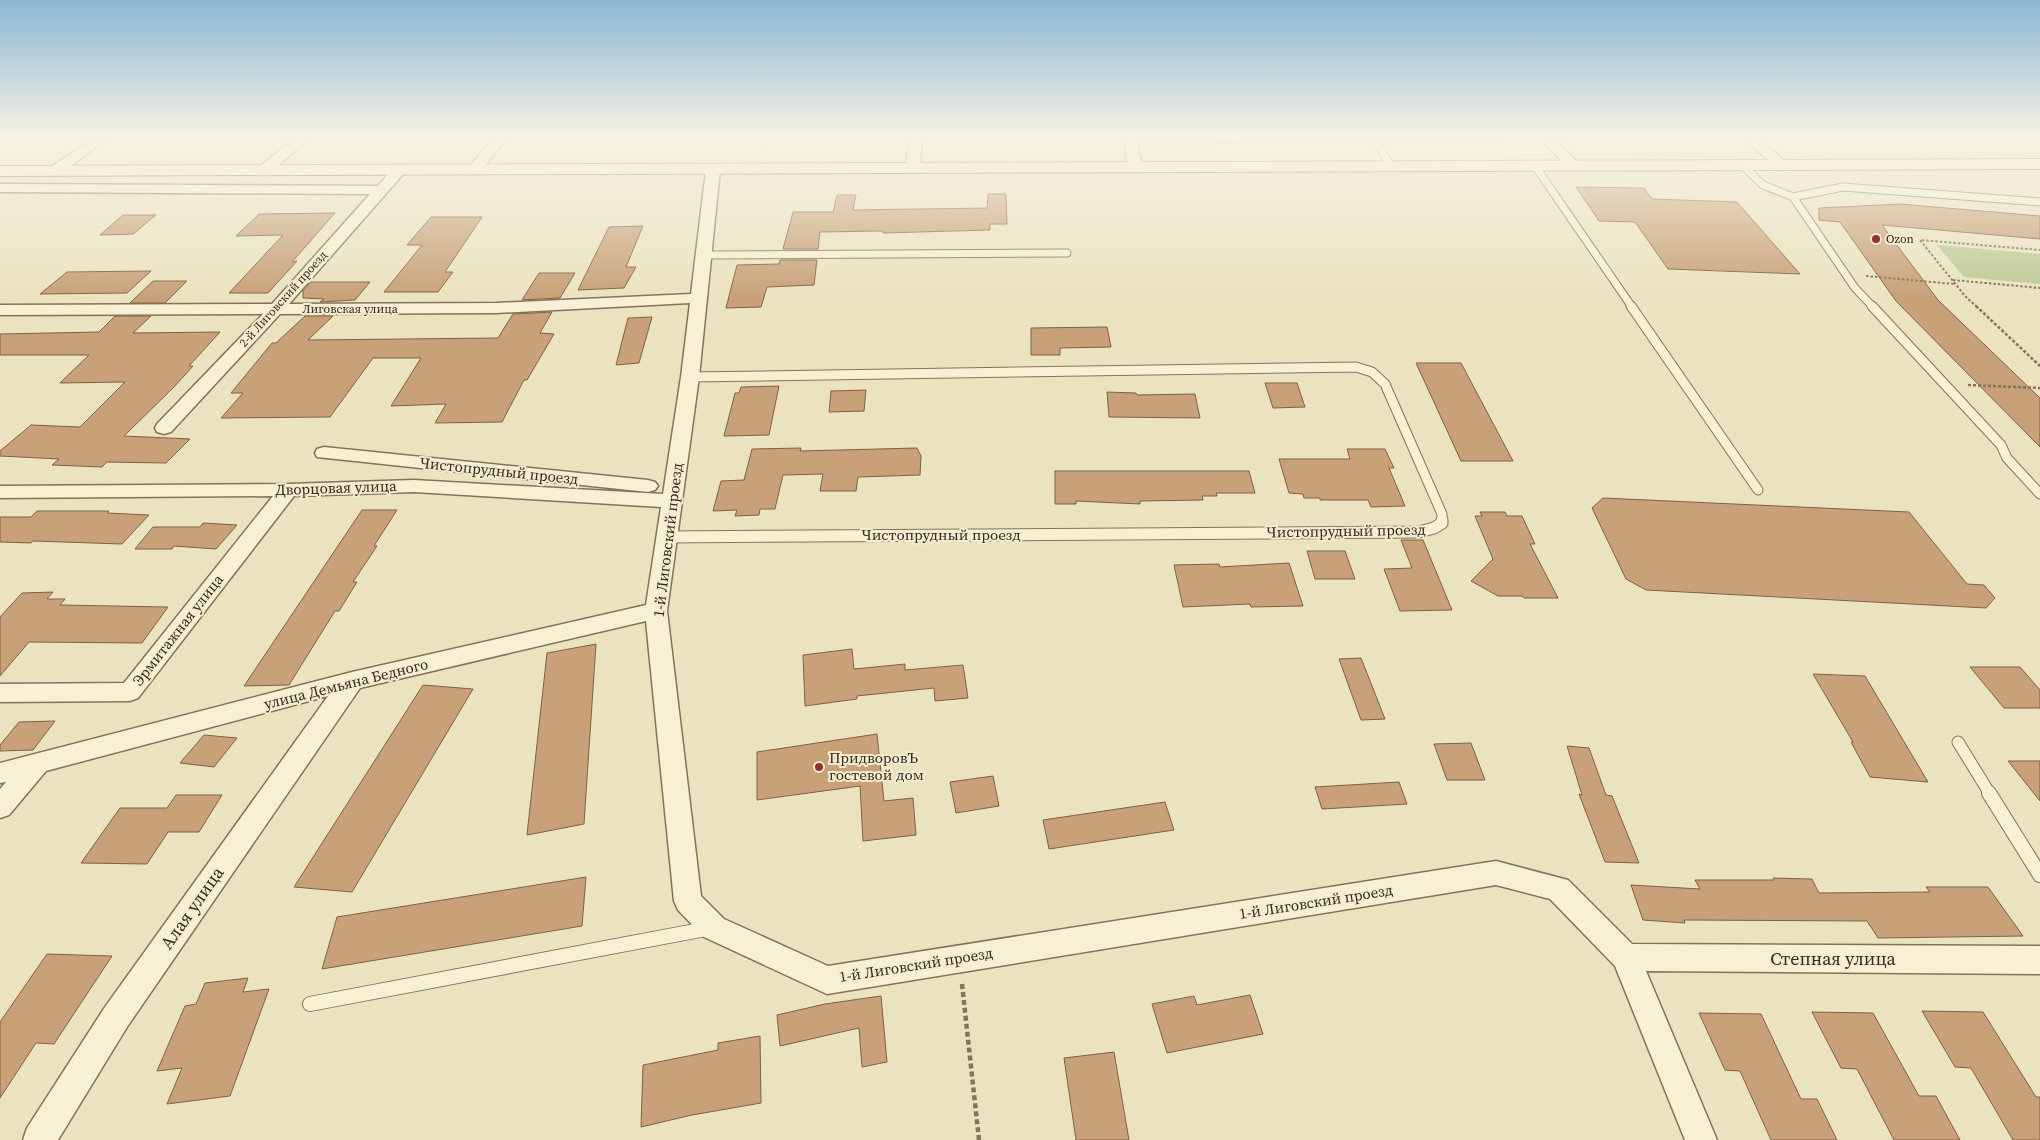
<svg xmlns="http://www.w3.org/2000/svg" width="2040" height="1140" font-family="'Source Serif 4',serif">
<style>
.green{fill:#bdc995}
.building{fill:#c8a178;stroke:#816040}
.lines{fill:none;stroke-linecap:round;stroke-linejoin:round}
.lane-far3-casing{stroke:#837459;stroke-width:9}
.lane-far2-casing{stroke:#837459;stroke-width:11}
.lane-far1-casing{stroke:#837459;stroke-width:13}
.lane-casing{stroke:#837459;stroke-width:16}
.street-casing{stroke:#837459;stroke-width:3}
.secondary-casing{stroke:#65553c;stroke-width:2}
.path-far2{stroke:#837459;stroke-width:2;stroke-dasharray:2.5 2;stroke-linecap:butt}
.path-far1{stroke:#837459;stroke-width:2.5;stroke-dasharray:3 2;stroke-linecap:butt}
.path{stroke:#837459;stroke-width:4.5;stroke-dasharray:5 3;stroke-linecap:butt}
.lane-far3{stroke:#f7f0d3;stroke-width:7}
.lane-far2{stroke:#f7f0d3;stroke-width:9}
.lane-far1{stroke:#f7f0d3;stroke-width:11}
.lane{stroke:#f7f0d3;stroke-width:14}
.street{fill:#f7f0d3;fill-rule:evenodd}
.secondary{fill:#f7f0d3;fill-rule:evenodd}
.poi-dot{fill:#8f352c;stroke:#f3eccf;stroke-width:2}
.labels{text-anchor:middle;stroke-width:4;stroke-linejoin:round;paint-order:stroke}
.far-poi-label{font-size:12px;fill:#342a1d;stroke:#f3eccf;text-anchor:start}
.far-street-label{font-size:12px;fill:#342a1d;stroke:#f3eccf}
.street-label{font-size:15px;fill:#342a1d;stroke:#f3eccf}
.poi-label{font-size:15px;fill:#342a1d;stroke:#f3eccf;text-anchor:start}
.near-street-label{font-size:18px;fill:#342a1d;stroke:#f3eccf}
</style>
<rect width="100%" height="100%" fill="#ebe3c0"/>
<path class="green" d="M1937 245 2040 254V284L1964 277Z"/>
<path class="building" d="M1576 187 1644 188 1652 199 1737 202 1800 274 1668 269 1635 222 1599 221Z
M988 194H1006L1007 224H990V230L883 233V231L820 232 818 249H783L793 212H833L837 195H856L853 210 987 208Z
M1900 204 2040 216V239L1882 225 1938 300 2040 398V447L1896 301 1840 222 1819 220V208Z
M335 213 292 262 297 261 268 293H229L283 235 236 236 259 214Z
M123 215H156L133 234 100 235Z
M431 217H482L445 272H453L438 292H384L422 245H407Z
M643 226 626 267H636L624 288 578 290 609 227Z
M780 260H817L814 285 767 287 761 307 726 308 737 265 779 264Z
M151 271 127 293 40 294 67 272Z
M539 273H575L560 298 522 300Z
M153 281H187L165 303H130Z
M311 282H370L355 300 320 302 324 299 303 298V291Z
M552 312 540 333 554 334 527 380H524L502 422 435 423 446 404 391 406 421 358H373L330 417 221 418 243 393H231L272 343H276L305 316H333L308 340 498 338 513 314Z
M115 316H151L133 333 220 332 189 366H193L174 387 124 436 190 439 166 463 107 462 102 467 52 465 59 459 0 456V451L31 425 80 427 125 382 60 383 89 355H0V334L99 332Z
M652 317 639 363 616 365 628 318Z
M1107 327 1111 347 1060 348V355H1031V328Z
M1416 363H1461L1513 461H1461Z
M1265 383H1297L1305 407 1273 408Z
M779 386 769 435 724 436 735 393H739L741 387Z
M866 390 864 411 829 412 831 391Z
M1107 392 1136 393 1137 395 1195 394 1200 418 1109 417Z
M801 448 800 451 917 448 921 456 920 475 858 477 856 491H820L823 474 783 475 775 509H760L759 515 735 516 737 510 713 511 721 481 744 480 752 449Z
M1347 449H1385L1394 468H1389L1405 506 1371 507 1368 500H1320V498H1304L1303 494 1289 493 1279 459H1350Z
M1055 471H1249L1255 493H1216L1217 496H1202L1203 500 1140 501V504L1076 501V504H1055Z
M1603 498 1909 512 1967 584 1984 585 1995 598 1986 608 1646 590 1626 579 1592 508Z
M362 510H397L374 546H377L353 582H357L339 611H335L289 685 244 686Z
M37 511H109L107 513 149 515 122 544 33 541 31 543 0 542V517H31Z
M1480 512H1505L1507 516H1522L1535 544H1530L1558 598H1524L1522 596H1498L1471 581 1493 559 1475 516H1482Z
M203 523 237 525 216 549 174 546 172 549H135L153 527H200Z
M1401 540H1423L1452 610 1400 611 1384 569 1412 568Z
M1307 551H1345L1355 579H1315Z
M1289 563 1303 606 1251 607 1250 604 1183 607 1174 565 1219 564 1220 567Z
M53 592 47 599H65L60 605 168 607 142 643 29 642 0 676V617L22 593Z
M596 644 584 824 527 835 547 653Z
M852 649 854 669 905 664V670L963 665 968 698 935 701 934 688 857 696V699L805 706 803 655Z
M1361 658 1385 719 1361 720 1339 659Z
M1970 667H2020L2040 690V708H2004Z
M1813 674 1865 676 1928 782 1870 777 1851 742H1853Z
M423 685 473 689 352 892 294 887Z
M55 721 33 750 0 751V745L19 722Z
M877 734 884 801 913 798 916 835 863 841 860 786 757 800V752Z
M204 735 237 738 214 767 180 763Z
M1471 743 1485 780H1447L1434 744Z
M1567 746 1589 748 1606 795 1612 796 1639 863 1605 862 1579 794 1582 795Z
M2008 761H2040V801Z
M993 776 999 806 956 813 950 782Z
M1399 782 1407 804 1322 809 1315 787Z
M176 795H222L199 832H168L147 864 81 863 120 808H167Z
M1165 802 1174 830 1049 849 1043 820Z
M586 877 582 926 322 969 337 917Z
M1773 878 1812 879 1819 893 1930 892 1926 887H1988L2023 936 1878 938 1867 921 1684 920 1685 923 1643 920 1631 885 1700 889 1695 880H1774Z
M47 954 112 956 54 1044 36 1043 0 1098V1022Z
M248 978 243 992 269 989 230 1096 167 1104 182 1068 157 1071 185 1006 196 1004 205 983Z
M1250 995 1263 1034 1167 1053 1152 1004 1194 996 1197 1005Z
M881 996 887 1062 862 1067 859 1028 780 1046 777 1015 825 1004Z
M1922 1011 1983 1012 2036 1097H2040V1140H2013L1971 1068 1955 1067Z
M1812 1012 1873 1013 1919 1096H1936L1960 1140H1894L1857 1069 1841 1068Z
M1699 1013 1761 1014 1801 1099H1817L1837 1140H1771L1740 1071 1725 1070Z
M760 1036 761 1103 692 1115 641 1127 643 1065 718 1050V1043Z
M1114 1052 1129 1140H1076L1064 1058Z"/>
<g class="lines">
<g class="lane-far3-casing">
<path id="lane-far3" d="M1374 139 1390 165
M1130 140 1547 138
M1535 166 1632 307
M1743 166 1763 185 1793 197 1855 288 1873 307
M1793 197 1843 187 2040 202
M704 255 1067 253"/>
</g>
<g class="lane-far2-casing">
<path id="lane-far2" d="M1631 306 1758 490
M1872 306 2001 445 2007 458 2040 494
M690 377 1356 367 1372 372 1385 384 1442 514V522"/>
</g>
<g class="lane-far1-casing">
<path id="lane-far1" d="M666 537 1419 532 1434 528 1442 523V520
M1958 742 1990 794"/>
</g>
<g class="lane-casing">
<path id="lane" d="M1989 793 2040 875
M310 1004 711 928"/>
</g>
<g class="street-casing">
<path id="street" d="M94 138H108L61 173H51L49 170 51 167Z
M295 138H309L271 172H261L259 169 261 166Z
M494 138H507L480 172H470L468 169 470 166Z
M910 138H922L920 165 913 169 906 165Z
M1124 138H1136L1142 166 1140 169 1135 170 1128 166Z
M1541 138H1554L1578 163 1580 166 1578 169H1568Z
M1744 138H1758L1790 166 1783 170 1778 169Z
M400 165 407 169 405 172 289 304 496 303 691 294 706 170 713 166 720 170 699 377 667 611 701 896 724 919 828 966 1496 861 1568 880 1632 944 2040 946V974L1646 971 1717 1140H1685L1615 966 1550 899 1496 885 827 994 704 937 678 910 674 901 646 621 360 688 127 1027 58 1140H23L27 1128 105 1007 328 696 46 771 9 815 0 818V789L6 782 0 783V763L352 672 646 605 661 507 414 492 294 496 138 698 130 701 0 702V684L124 683 273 496 0 498V486L288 484 414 480 663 494 681 377 690 303 496 313 280 314 171 432 164 434 157 432 155 428 157 424 263 314 0 315V305L272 304 370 194 0 192V184L378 186 395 166Z
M324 447 648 480 655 482 658 486 655 490 648 492 317 457 315 453 317 449Z"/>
</g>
<g class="secondary-casing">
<path id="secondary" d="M2040 159V169L0 176V166Z"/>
</g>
<path class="path-far2" d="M1866 276 1954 284
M1953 280 2040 288
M1977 307 1965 296 1920 240 2040 250"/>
<path class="path-far1" d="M1976 306 2040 366
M1968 385 2040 388"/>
<path class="path" d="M962 984 979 1140"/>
<use href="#lane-far3" class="lane-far3"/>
<use href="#lane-far2" class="lane-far2"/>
<use href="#lane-far1" class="lane-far1"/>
<use href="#lane" class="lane"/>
<use href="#street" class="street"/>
<use href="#secondary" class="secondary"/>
</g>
<linearGradient id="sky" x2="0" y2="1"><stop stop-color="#8cb8d5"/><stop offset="0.46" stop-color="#f6f2e3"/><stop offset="1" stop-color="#f6f2e3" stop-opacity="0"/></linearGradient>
<rect width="2040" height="298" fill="url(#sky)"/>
<g class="poi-dot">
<circle cx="1876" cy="239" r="5"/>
<circle cx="819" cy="767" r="5"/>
</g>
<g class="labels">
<g class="far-poi-label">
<text x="1886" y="243">Ozon</text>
</g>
<g class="far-street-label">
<text transform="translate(283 299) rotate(-48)" y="4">2-й Лиговский проезд</text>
<text x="350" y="313">Лиговская улица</text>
</g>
<g class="street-label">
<text transform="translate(499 471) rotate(6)" y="5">Чистопрудный проезд</text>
<text transform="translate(336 488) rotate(-2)" y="5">Дворцовая улица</text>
<text transform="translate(1346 531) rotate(-1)" y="5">Чистопрудный проезд</text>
<text x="941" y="540">Чистопрудный проезд</text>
<text transform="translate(668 540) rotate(-83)" y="5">1-й Лиговский проезд</text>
<text transform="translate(178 630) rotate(-52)" y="5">Эрмитажная улица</text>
<text transform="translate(346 684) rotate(-14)" y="5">улица Демьяна Бедного</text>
<text transform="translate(1316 902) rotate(-9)" y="5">1-й Лиговский проезд</text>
<text transform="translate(916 965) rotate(-9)" y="5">1-й Лиговский проезд</text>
</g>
<g class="poi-label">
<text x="829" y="763">ПридворовЪ<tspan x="829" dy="17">гостевой дом</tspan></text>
</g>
<g class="near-street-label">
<text transform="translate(192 908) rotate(-55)" y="6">Алая улица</text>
<text x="1833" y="965">Степная улица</text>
</g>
</g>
</svg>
